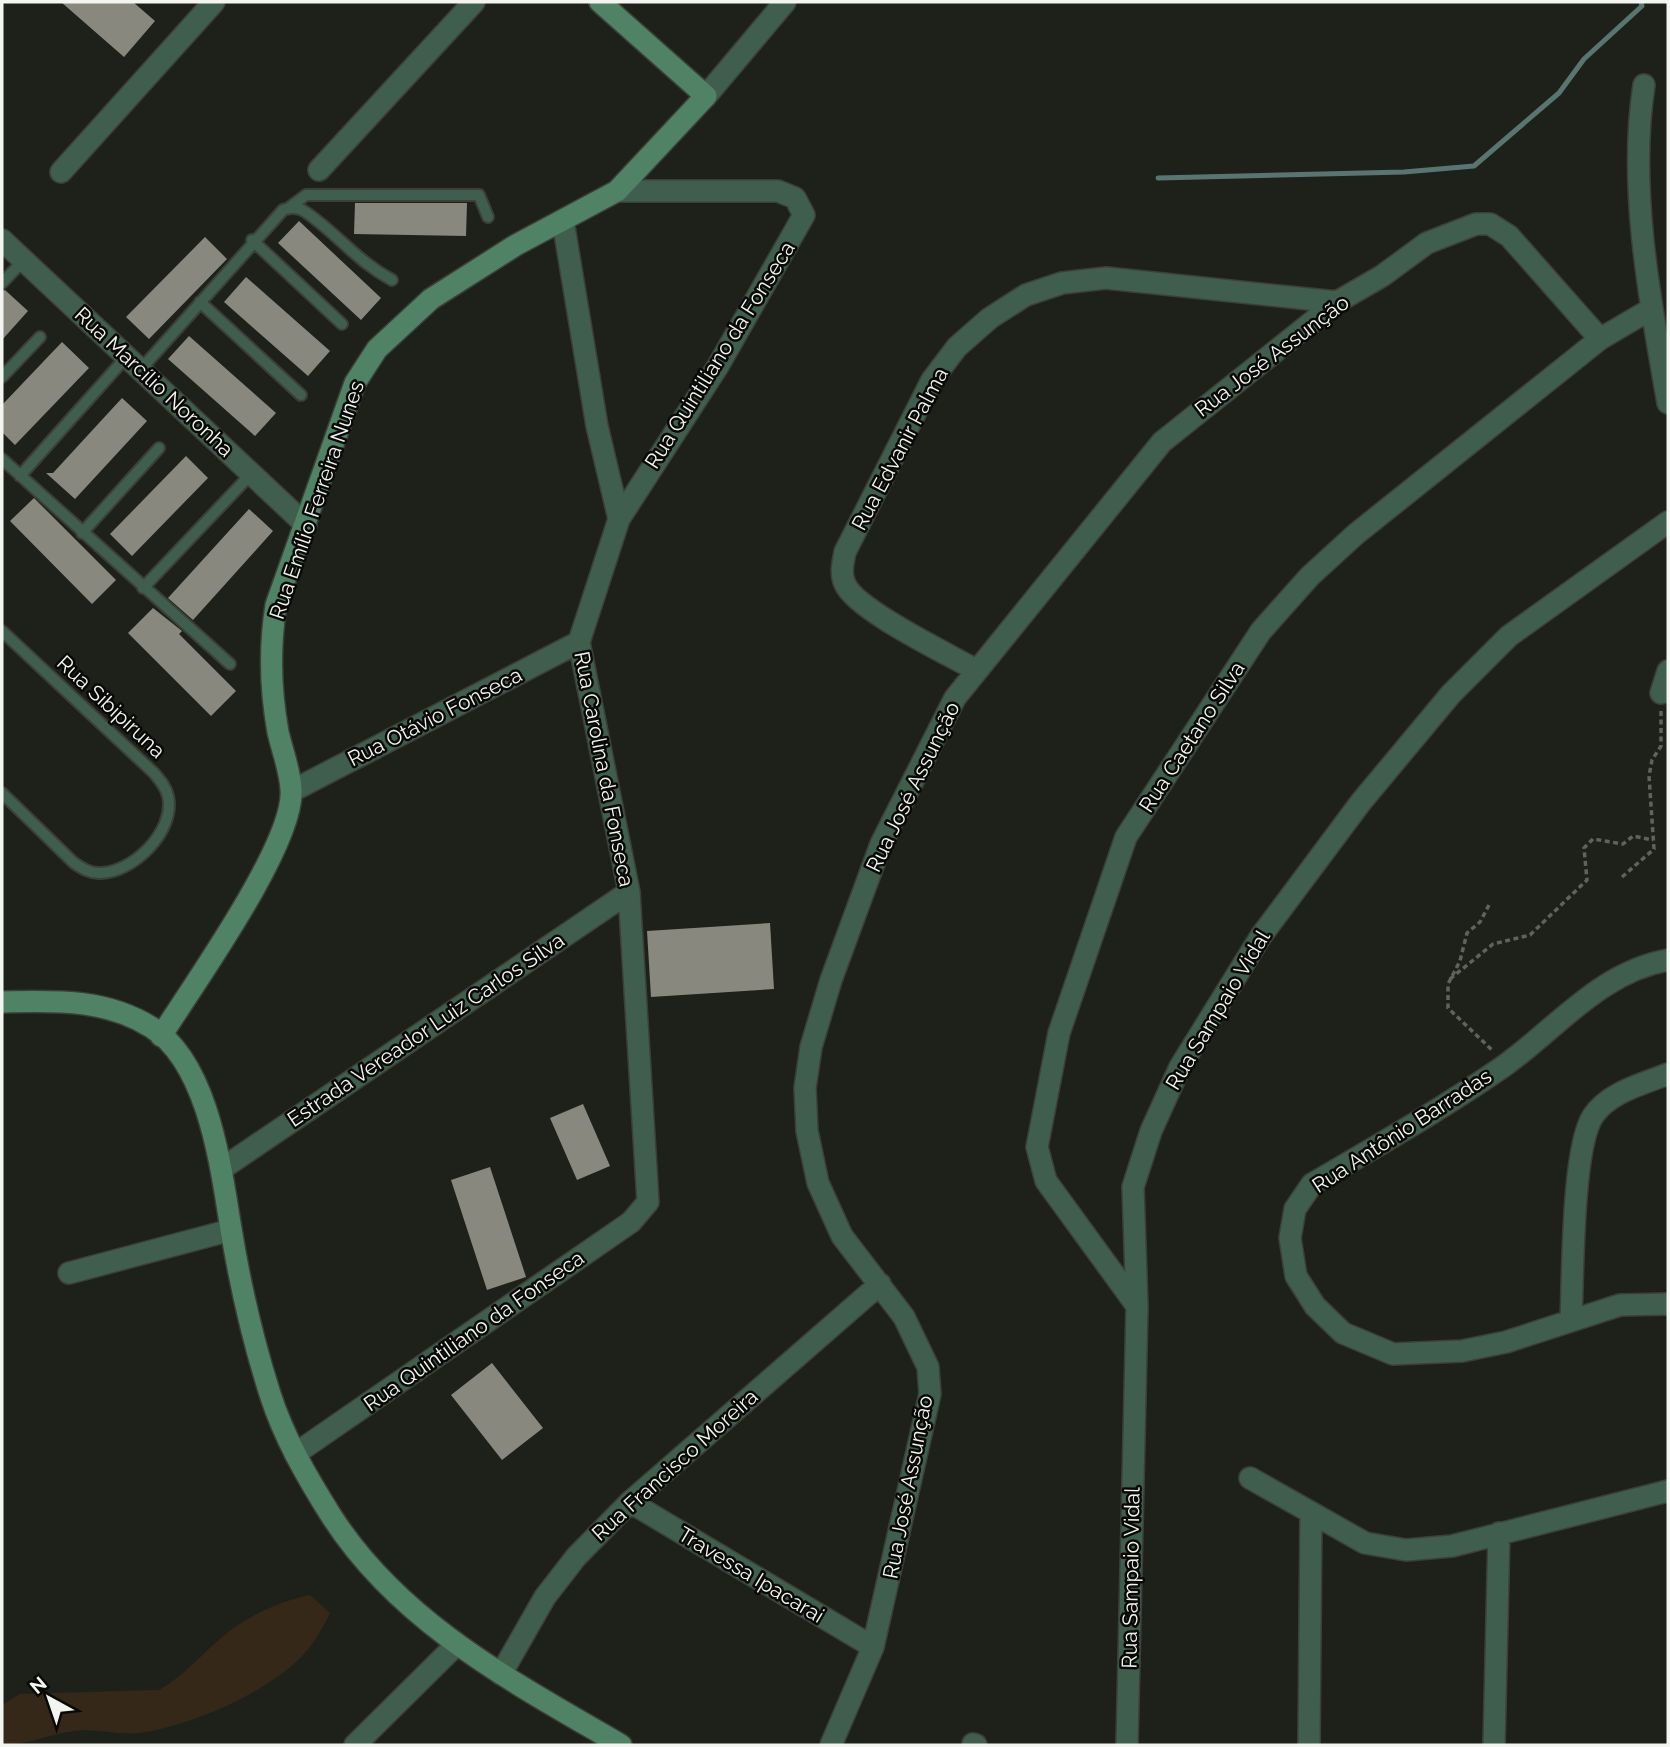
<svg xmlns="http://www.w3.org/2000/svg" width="1670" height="1747" font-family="Raleway,sans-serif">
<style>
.green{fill:#352818}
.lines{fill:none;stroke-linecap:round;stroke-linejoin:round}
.stream{stroke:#597571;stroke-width:5}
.building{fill:#89887f}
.lane-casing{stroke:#3c3f38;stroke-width:14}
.street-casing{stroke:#3c3f38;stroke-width:24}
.secondary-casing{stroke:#3c3f38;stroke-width:24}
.path{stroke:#60635d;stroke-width:3.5;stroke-dasharray:5 3.5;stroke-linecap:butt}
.lane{stroke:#405e4d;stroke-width:10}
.street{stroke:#405e4d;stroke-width:21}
.secondary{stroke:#508265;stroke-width:21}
.labels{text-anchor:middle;stroke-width:5;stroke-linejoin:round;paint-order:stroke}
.street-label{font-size:21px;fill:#f3f5f1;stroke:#090a07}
</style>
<rect width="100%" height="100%" fill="#1e211a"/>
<path class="green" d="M310 1595 330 1613C322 1629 314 1644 301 1657 266 1693 188 1727 138 1733 117 1735 95 1728 74 1731 49 1734 28 1745 2 1745V1705L20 1694 159 1690C189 1673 208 1646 235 1627 257 1612 285 1600 310 1595Z"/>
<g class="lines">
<path class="stream" d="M1158 178 1404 172 1474 166 1559 93 1584 59 1642 6 1641 2"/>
</g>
<path class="building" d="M61 2H133L155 21 124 57Z
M355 203H467L466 236 354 234Z
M299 221 381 298 361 320 278 243Z
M205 237 227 259 149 339 126 317Z
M246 277 330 351 308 376 224 302Z
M5 290 28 311 2 340V291Z
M189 336 276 413 255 436 168 359Z
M62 342 89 368 15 445 2 432V405Z
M122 398 147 421 75 499 46 473H53Z
M186 456 208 478 132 556 110 534Z
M34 498 116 580 92 604 10 521Z
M249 509 273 531 193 620 168 598Z
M153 608 182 631 179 634 236 691 211 716 128 633Z
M770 923 774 989 651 997 647 931Z
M583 1104 610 1166 577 1180 550 1118Z
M490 1167 526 1277 487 1290 451 1180Z
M492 1363 543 1428 502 1460 451 1395Z"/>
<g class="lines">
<g class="lane-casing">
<path id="lane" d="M290 207 306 195H479L488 217
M252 240 342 324
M2 283 24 260
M200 302 301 395
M142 368 283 210C290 207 297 207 304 211 336 232 355 260 392 280
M2 377 40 337
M2 459 230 664
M20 476 128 355
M82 533 159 448
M143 588 251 474
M2 631 154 773C160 780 166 787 168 796 176 831 132 874 99 873 89 873 82 868 74 863L2 793"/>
</g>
<g class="street-casing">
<path id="street" d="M1644 85C1628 186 1650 302 1668 403
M706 96 785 2
M319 170 474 2
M61 172 214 2
M617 191H778L795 198 804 215 718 366 619 519
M2 240 306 525
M976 670C948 654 856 610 845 584 840 573 843 563 845 552L932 380 957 347 990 318 1026 295 1062 283 1106 278 1337 302
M1661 693 1668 671
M292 791 579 642
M1668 960C1600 972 1557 1028 1504 1066 1442 1109 1377 1146 1312 1184L1295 1209 1290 1238 1296 1276 1315 1306 1343 1333 1393 1354 1462 1351 1506 1342 1620 1305 1668 1304
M223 1168 629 892
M69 1273 231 1230
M1137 1306 1046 1181 1037 1147 1059 1033 1126 837 1261 631 1310 576 1356 534 1600 339 1651 309
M1571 1320C1573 1277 1572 1148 1593 1116 1609 1092 1643 1084 1668 1074
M295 1454 631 1222 648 1202 629 892 579 642 619 519 597 426 563 221
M1250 1478 1365 1543 1406 1550 1452 1546 1668 1491
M630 1502 873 1647
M501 1674 545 1597 576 1557 630 1502 880 1284
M973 1744 976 1745
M355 1745 455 1646
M831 1745 873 1647 930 1394 928 1367 904 1317 842 1236 818 1183 807 1131 805 1088 811 1047 831 980 881 844 955 698 1162 442 1337 302 1382 276 1427 243 1476 224H1490L1509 236 1600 339
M1127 1745 1137 1306 1133 1187 1151 1131 1180 1067 1261 936 1361 802 1451 694 1509 636 1668 522
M1309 1745 1311 1514
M1494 1745 1499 1533"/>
</g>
<g class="secondary-casing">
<path id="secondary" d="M2 1002C54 1001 104 998 151 1027 209 1063 221 1169 231 1229 240 1284 253 1341 270 1394 284 1438 308 1479 332 1517 401 1624 515 1683 621 1745
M161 1036C192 987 296 842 291 789 290 770 282 750 278 732 270 688 269 649 276 605L355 383 377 349 431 299 516 245 617 191 706 96 600 2"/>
</g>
<path class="path" d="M1622 877 1654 849 1649 776 1652 760 1661 746V709
M1489 905 1480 922 1467 933 1460 961 1448 984V1008L1492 1050
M1450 979 1493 944 1530 935 1587 880 1584 848 1593 839 1623 844 1633 836 1653 840"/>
<use href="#lane" class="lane"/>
<use href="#street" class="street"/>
<use href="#secondary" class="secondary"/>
</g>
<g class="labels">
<g class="street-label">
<text transform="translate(720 355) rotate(-58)" y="7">Rua Quintiliano da Fonseca</text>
<text transform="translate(1272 356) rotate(-37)" y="7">Rua José Assunção</text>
<text transform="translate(154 382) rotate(43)" y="7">Rua Marcílio Noronha</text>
<text transform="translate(900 449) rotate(-62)" y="7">Rua Edvanir Palma</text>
<text transform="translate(317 500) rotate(-71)" y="7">Rua Emílio Ferreira Nunes</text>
<text transform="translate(111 707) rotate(43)" y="7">Rua Sibipiruna</text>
<text transform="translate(435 717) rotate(-27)" y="7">Rua Otávio Fonseca</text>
<text transform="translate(1192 737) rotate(-57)" y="7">Rua Caetano Silva</text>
<text transform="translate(604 769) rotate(79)" y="7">Rua Carolina da Fonseca</text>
<text transform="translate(913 787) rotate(-64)" y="7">Rua José Assunção</text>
<text transform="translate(1218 1010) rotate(-59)" y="7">Rua Sampaio Vidal</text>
<text transform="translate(426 1030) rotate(-34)" y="7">Estrada Vereador Luiz Carlos Silva</text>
<text transform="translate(1402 1131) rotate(-33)" y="7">Rua Antônio Barradas</text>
<text transform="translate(474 1331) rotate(-35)" y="7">Rua Quintiliano da Fonseca</text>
<text transform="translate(675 1465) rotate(-42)" y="7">Rua Francisco Moreira</text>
<text transform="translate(908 1487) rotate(-79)" y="7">Rua José Assunção</text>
<text transform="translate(751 1575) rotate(31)" y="7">Travessa Ipacarai</text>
<text transform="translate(1131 1578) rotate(-89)" y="7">Rua Sampaio Vidal</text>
</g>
</g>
<rect width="1670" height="1747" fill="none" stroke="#f3f5f1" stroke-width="7"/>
<g transform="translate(49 1698) rotate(320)" stroke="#090a07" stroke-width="5" paint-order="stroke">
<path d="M0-5L12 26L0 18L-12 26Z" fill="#f3f5f1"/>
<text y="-10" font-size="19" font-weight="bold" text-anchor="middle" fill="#f3f5f1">N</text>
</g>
</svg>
